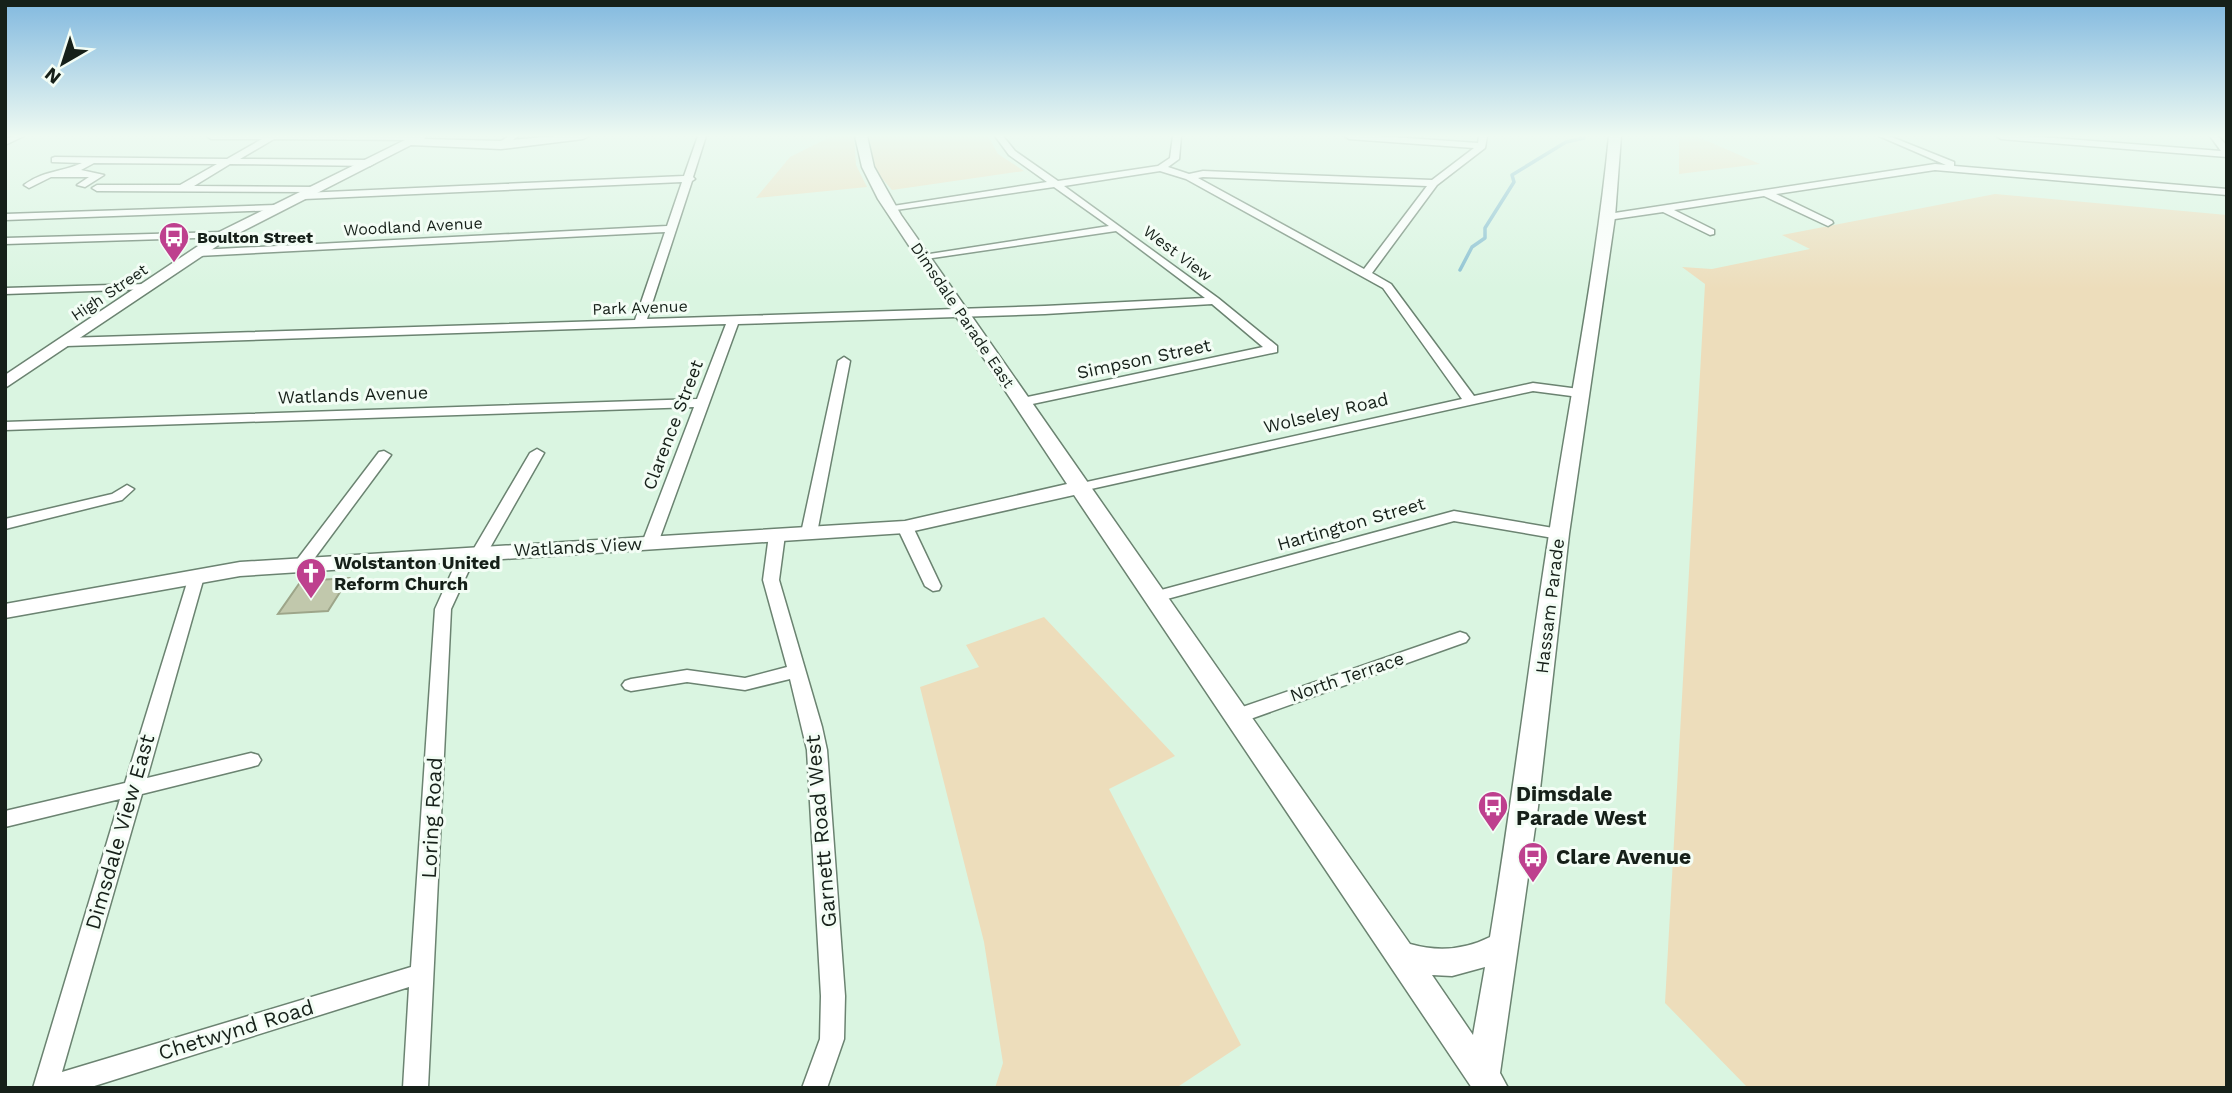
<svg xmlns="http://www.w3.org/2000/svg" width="2232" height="1093" font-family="'Work Sans',sans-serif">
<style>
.green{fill:#edddbb}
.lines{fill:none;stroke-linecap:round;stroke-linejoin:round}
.stream{stroke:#89c0d1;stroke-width:3.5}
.building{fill:#c1c8ac;stroke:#9da589;stroke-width:2}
.street-casing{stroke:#6b8371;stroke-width:3}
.secondary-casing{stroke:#6b8371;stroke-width:3}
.street{fill:#fff;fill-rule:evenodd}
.secondary{fill:#fff;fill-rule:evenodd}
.labels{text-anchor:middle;stroke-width:6;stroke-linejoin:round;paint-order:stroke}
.far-street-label{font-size:16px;fill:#162019;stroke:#f3fdf5}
.far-poi-label{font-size:16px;font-weight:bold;fill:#162019;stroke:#f3fdf5;text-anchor:start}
.street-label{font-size:18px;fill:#162019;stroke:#f3fdf5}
.poi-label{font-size:18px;font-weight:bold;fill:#162019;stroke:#f3fdf5;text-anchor:start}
.near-poi-label{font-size:21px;font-weight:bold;fill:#162019;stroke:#f3fdf5;text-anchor:start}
.near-street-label{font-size:21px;fill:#162019;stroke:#f3fdf5}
</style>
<rect width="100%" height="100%" fill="#daf5e1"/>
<path class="green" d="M832 136H854L856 165 867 187 756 198 790 157Z
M869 136H988L998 154 1024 171 892 190 874 169Z
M1679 136H1696L1760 164 1679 174Z
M1995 194 2227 215V1088H1748L1665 1003 1705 284 1682 267 1712 269 1810 249 1782 235Z
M1044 617 1175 756 1109 789 1241 1045 1176 1088H995L1003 1063 984 942 920 687 979 667 966 645Z"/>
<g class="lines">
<path class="stream" d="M1460 270 1472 247 1485 238V228L1514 182 1512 175 1566 142 1584 138"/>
</g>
<path class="building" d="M349 578 328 611 278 614 301 581Z"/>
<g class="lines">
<g class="street-casing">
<path id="street" d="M13 136H24L5 145V139Z
M207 136H422L423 137 419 140 274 139 240 159 370 160 375 163 370 166 230 164 194 186 318 187 320 189 315 192 97 191 92 188 97 185H180L217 164 94 163 81 170 104 175 85 187 77 185 89 177H51L29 188 24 185C42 171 62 172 82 163L52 162V158L55 157 227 159 262 139H211Z
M509 136H518L504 147H498V143Z
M698 136H706L693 177 695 179 692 181 647 319 1045 306 1205 298 1116 231 919 260V256L923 255 1109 226 1054 187 889 211 888 209 893 206 1047 182 1009 155 995 136H1003L1015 151 1058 181 1158 166 1170 158 1173 136H1181L1179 159 1168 167 1189 174 1203 171 1432 180 1474 148 1349 139 1345 136H1378L1478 143 1479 136H1487L1485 148 1437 185 1372 273 1391 284 1474 396 1533 383 1579 389 1586 393 1579 397 1533 391 1082 491 1077 490 1075 487 1082 483 1462 399 1383 288 1186 179 1160 171 1064 186 1218 298 1277 346V352L1023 406 1018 405V399L1263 347 1212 304 1045 314 738 324 658 543 650 548 642 543 694 407 5 430V422L697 399 726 324 66 346 60 342 66 338 635 320 665 232 198 256 193 253 198 250 667 226 682 182 304 199 299 196 304 193 684 176ZM1203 177 1427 186 1364 269 1198 178Z
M1879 136H1889L1954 162V166L2227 189V195L1935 170 1776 194 1832 221 1833 223 1828 226 1764 196 1674 210 1714 230V234L1710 235 1663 212 1608 220 1603 217 1608 214 1935 164 1946 165Z
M1997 136H2028L2221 151 2210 136H2218L2227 146V157L2001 139Z
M276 205 280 206V210L5 220V214Z
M224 232 228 233V237L5 244V238Z
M147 284 153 287 151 289 5 294V288Z
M844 357 850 361 817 533 809 538 801 533 838 361Z
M537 449 544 453 487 553 485 556 475 557 451 609 428 1088H403L409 987 88 1088H33L120 799 5 827V811L125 783 190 573 196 572 204 577 147 778 251 753 258 755 261 760 258 765 251 767 142 794 62 1072 411 967 435 609 460 554 462 551 473 550 530 453Z
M384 451 391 455 308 567H296L294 564 296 561 379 452Z
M127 485 134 489 122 500 5 529V519L112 494Z
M1454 511 1559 529 1567 534 1559 539 1454 521 1156 602 1148 597 1150 593Z
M905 522 913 527 941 586 939 590 933 591 925 586 897 527Z
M777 530 785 535 779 580 822 727 827 750 845 996 844 1039 827 1088H802L820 1039 821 996 807 750 790 679 745 690 687 682 631 691 625 689 622 685 625 681 631 679 687 670 745 678 787 667 763 580 769 535Z
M1460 632 1466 634 1469 638 1466 642 1242 722H1228L1226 717 1228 712Z"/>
</g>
<g class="secondary-casing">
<path id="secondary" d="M413 136H427L424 139 501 141 555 136H589L583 139 501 149 411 145 229 238 5 388V375L219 232Z
M855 136H867L874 167 901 215 1410 944C1438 952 1464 950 1490 937 1512 803 1528 668 1549 534 1569 401 1596 270 1609 136H1621L1615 217 1569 534 1538 807 1500 1073 1508 1088H1472L1074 495 905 533 240 576 5 618V604L240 562 905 521 1067 484 878 199 862 167ZM1485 967 1473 1035 1432 975 1452 976Z"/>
</g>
<use href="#street" class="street"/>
<use href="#secondary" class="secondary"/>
</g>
<linearGradient id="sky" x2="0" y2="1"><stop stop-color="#82b9df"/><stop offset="0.47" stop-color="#eefaf2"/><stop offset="1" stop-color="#eefaf2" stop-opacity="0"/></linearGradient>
<rect width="2232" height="289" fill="url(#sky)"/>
<defs>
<g id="bus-pin" transform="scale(1.575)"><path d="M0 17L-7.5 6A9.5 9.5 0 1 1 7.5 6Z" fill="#be408e" stroke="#f3fdf5"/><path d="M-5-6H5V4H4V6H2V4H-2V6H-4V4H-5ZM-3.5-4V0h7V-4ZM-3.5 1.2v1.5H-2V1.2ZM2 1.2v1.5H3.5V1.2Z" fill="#fff"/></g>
<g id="church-pin" transform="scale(1.575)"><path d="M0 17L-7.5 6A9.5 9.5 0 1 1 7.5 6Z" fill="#be408e" stroke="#f3fdf5"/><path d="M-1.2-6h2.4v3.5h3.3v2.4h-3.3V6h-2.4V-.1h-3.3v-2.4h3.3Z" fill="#fff"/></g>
</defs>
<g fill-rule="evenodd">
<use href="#bus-pin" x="174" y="237"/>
<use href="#church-pin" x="311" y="573"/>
<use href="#bus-pin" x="1493" y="806"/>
<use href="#bus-pin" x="1533" y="857"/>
</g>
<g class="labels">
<g class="far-street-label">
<text transform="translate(413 226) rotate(-3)" y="6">Woodland Avenue</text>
<text transform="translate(1178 253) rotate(37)" y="6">West View</text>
<text transform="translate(109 292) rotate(-34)" y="6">High Street</text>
<text transform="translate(640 307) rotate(-2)" y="6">Park Avenue</text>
<text transform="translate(963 315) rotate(56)" y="6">Dimsdale Parade East</text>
</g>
<g class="far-poi-label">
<text x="197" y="243">Boulton Street</text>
</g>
<g class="street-label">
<text transform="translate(1144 359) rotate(-12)" y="6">Simpson Street</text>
<text transform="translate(353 395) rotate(-2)" y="6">Watlands Avenue</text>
<text transform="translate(1326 413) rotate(-13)" y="6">Wolseley Road</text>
<text transform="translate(673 425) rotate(-69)" y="6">Clarence Street</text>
<text transform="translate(1351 524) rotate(-16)" y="6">Hartington Street</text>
<text transform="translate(578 547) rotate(-3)" y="6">Watlands View</text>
<text transform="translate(1550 606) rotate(-83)" y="6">Hassam Parade</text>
<text transform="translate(1347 677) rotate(-19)" y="6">North Terrace</text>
</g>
<g class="poi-label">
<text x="334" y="569">Wolstanton United<tspan x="334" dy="21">Reform Church</tspan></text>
</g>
<g class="near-poi-label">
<text x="1516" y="801">Dimsdale<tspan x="1516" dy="24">Parade West</tspan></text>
<text x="1556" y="864">Clare Avenue</text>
</g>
<g class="near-street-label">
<text transform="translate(432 818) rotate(-87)" y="7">Loring Road</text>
<text transform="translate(821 831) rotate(-95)" y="7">Garnett Road West</text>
<text transform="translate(120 832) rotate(-74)" y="7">Dimsdale View East</text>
<text transform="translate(236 1030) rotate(-17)" y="7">Chetwynd Road</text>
</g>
</g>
<rect width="2232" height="1093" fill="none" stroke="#162019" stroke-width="14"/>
<g transform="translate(63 63) rotate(219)" stroke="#f3fdf5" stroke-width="5" paint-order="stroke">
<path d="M0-5L12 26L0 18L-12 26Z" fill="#162019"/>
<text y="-10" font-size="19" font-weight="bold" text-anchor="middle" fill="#162019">N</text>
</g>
</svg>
